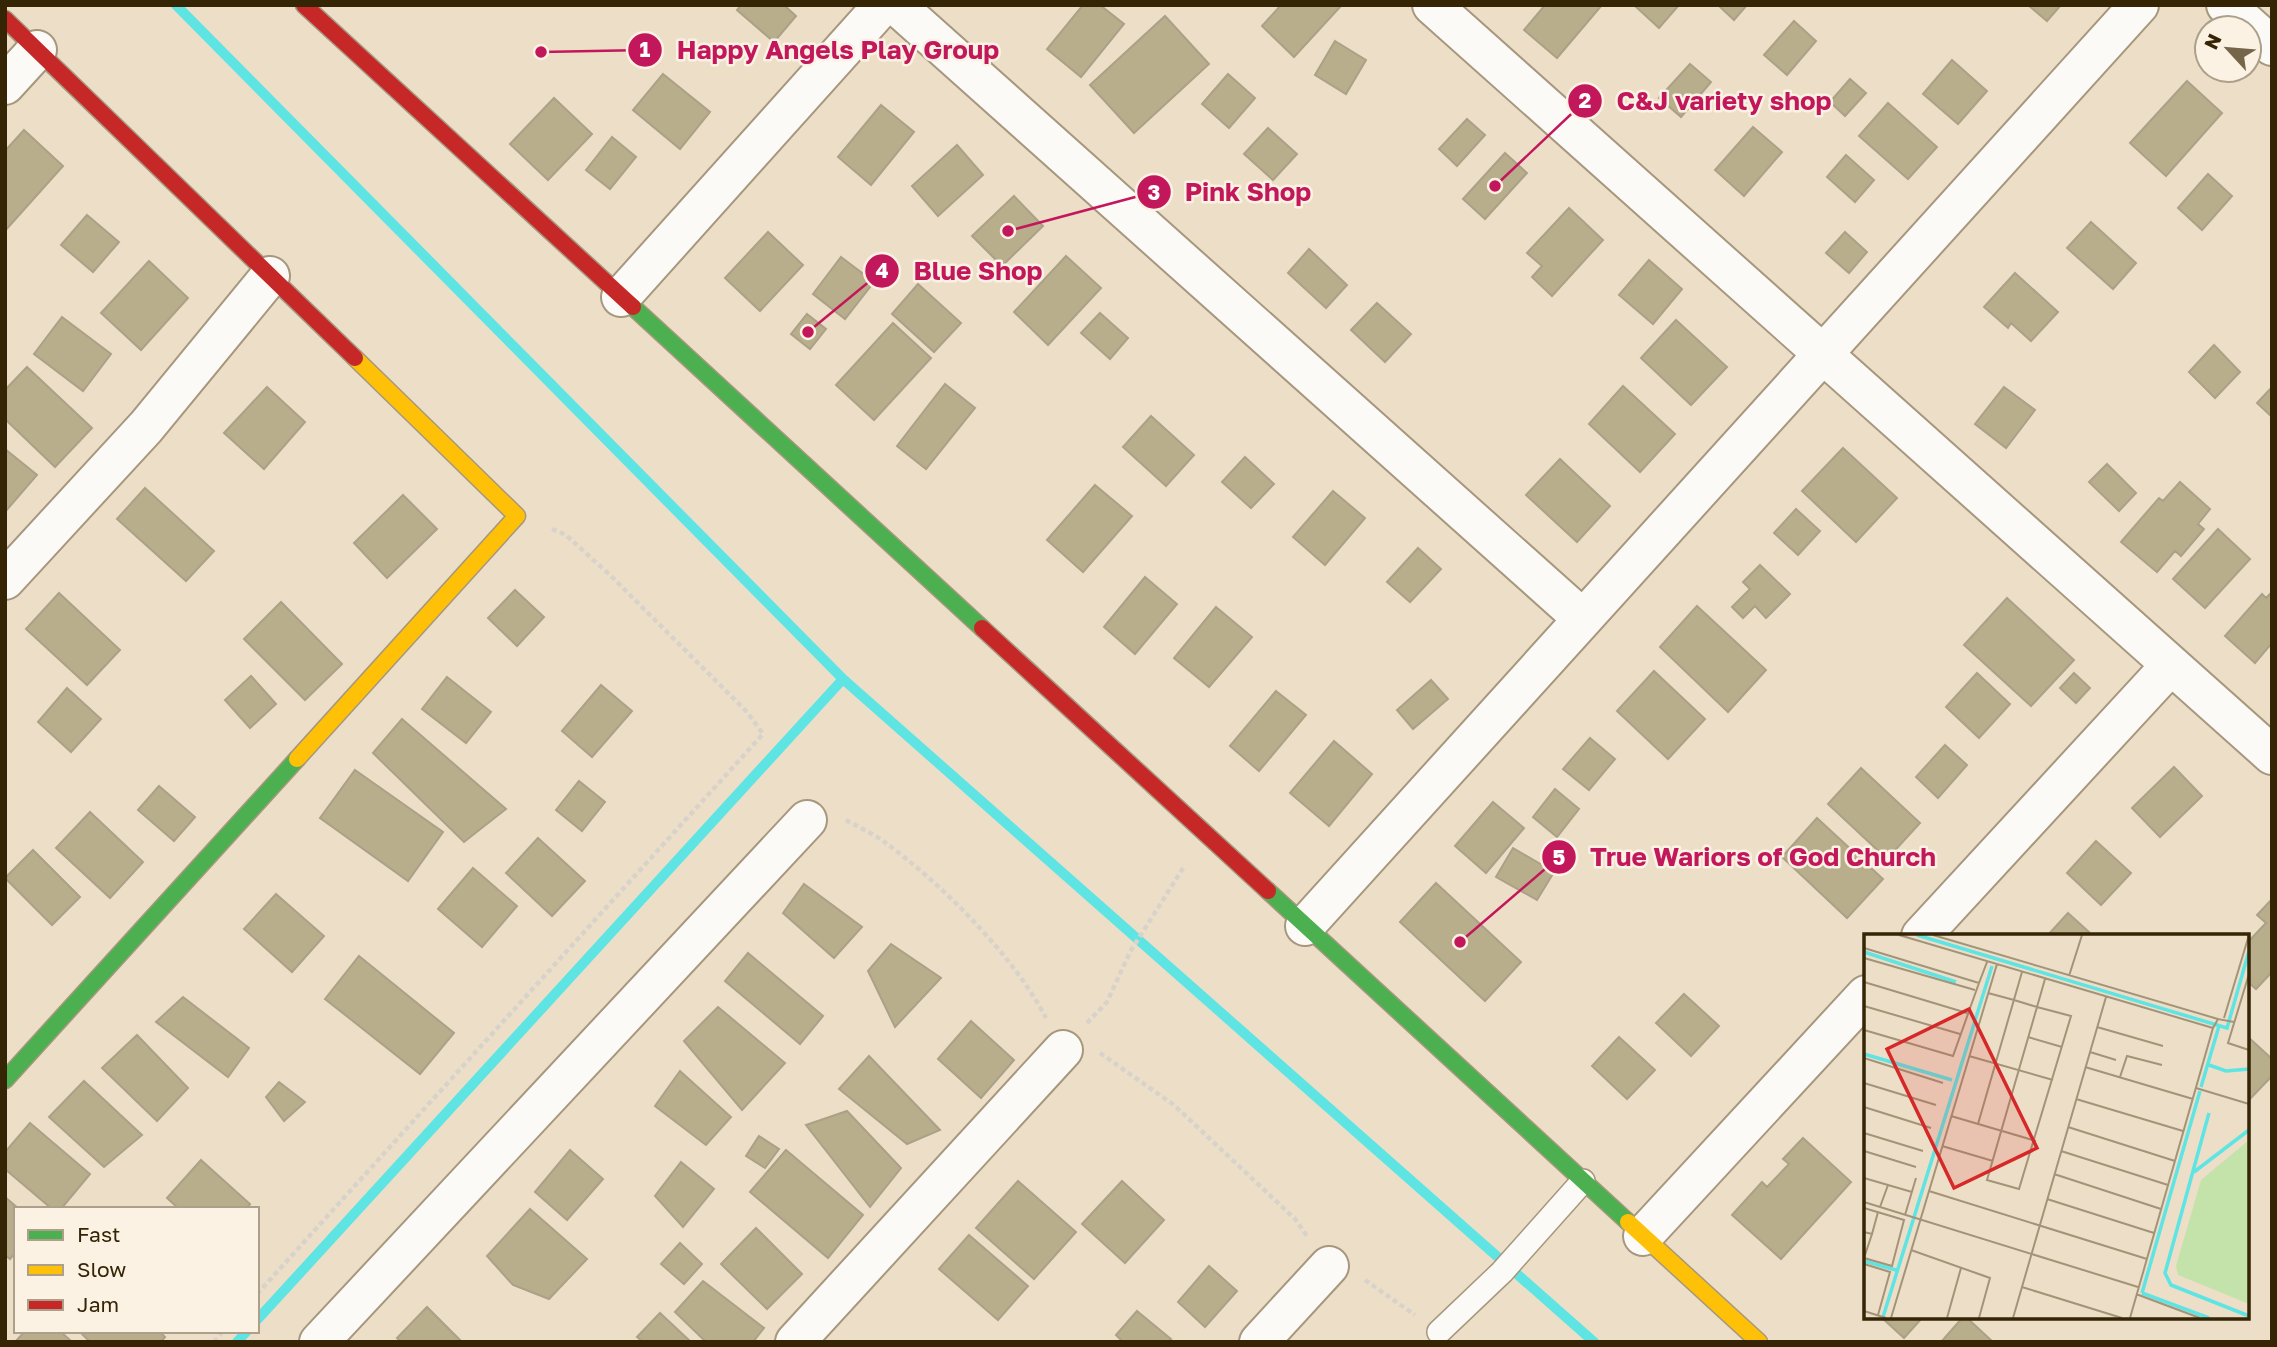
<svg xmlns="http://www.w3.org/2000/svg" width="2277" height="1347" font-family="'Golos Text',sans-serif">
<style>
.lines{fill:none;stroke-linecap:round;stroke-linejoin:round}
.stream{stroke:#5fe4e4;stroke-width:10}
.building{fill:#b9ae8b;stroke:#aaa187;stroke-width:2}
.lane-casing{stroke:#a6977e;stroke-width:26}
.street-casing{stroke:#a6977e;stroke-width:42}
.fast-casing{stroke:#a6977e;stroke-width:19}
.slow-casing{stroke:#a6977e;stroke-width:19}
.jam-casing{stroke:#a6977e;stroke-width:19}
.path{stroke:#d8d3ca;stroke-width:4.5;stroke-dasharray:5 3.5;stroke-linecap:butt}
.lane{stroke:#fcfaf7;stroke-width:23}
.street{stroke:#fcfaf7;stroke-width:38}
.fast{stroke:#4caf50;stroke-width:16}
.slow{stroke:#ffc107;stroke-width:16}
.jam{stroke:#c62828;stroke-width:16}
.inset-river{fill:none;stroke:#5fe4e4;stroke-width:3.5}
.inset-road{fill:none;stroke:#a39479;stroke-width:2}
.view{fill:#d62828;fill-opacity:0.15;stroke:#d62828;stroke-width:3.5}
.inset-edge{fill:none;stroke:#352505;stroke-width:3.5}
.leader{fill:none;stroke:#c2185b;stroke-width:2.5}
.callout-dot{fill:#c2185b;stroke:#fbf2e4;stroke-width:2.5}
.mark-label{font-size:21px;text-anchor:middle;font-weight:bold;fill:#fff}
.callout-label{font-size:26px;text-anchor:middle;font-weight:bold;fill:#c2185b;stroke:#fbf2e4;stroke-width:5;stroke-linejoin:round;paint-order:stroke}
</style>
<rect width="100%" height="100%" fill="#eddec7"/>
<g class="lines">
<path class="stream" d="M176 5 843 679 1594 1342
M257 1320 843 679
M237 1342 247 1331"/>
</g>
<path class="building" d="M741 5H784L796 16 774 42 737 10Z
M1083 5H1100L1124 24 1081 77 1047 49Z
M1281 5H1338L1340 7 1294 57 1262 26Z
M1545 5H1602L1557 58 1524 30Z
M1634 5H1679L1659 28Z
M1718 5H1747L1734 20Z
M2028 5H2061L2047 21Z
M1165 16 1209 64 1134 133 1090 85Z
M1794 21 1816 41 1787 75 1764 55Z
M1335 41 1366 60 1346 94 1315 75Z
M1952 60 1987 91 1958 124 1923 94Z
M1690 64 1711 82 1681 117 1659 98Z
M663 74 710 112 680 149 633 110Z
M1228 74 1255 98 1229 128 1202 104Z
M1850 79 1866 93 1845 116 1830 102Z
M2187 81 2222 113 2166 176 2130 143Z
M554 98 592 134 548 180 510 144Z
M1888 103 1937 147 1908 179 1859 136Z
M881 105 914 132 871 185 838 157Z
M1467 119 1485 135 1457 166 1439 149Z
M1753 127 1782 152 1744 196 1715 170Z
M1268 128 1297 154 1273 180 1244 154Z
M24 130 63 166 5 231V151Z
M612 137 636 157 610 189 586 170Z
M957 145 983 175 938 216 912 186Z
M1505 153 1527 173 1485 219 1463 199Z
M1846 155 1874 180 1855 202 1827 177Z
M2208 174 2232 196 2202 230 2178 208Z
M1014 196 1043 226 1002 266 972 236Z
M1569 208 1603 240 1552 296 1532 277 1542 266 1527 253Z
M87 215 119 242 93 272 61 245Z
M2091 222 2136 263 2113 289 2067 248Z
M768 232 803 265 760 311 725 278Z
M1845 232 1867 252 1849 273 1826 253Z
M1309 249 1347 285 1326 308 1288 273Z
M1066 256 1101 288 1048 345 1014 312Z
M841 257 874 282 845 319 813 294Z
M1649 260 1682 289 1653 324 1619 295Z
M149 261 188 298 141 350 101 313Z
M2015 273 2058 312 2031 341 2011 323 2008 328 1984 307Z
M918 284 961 323 934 352 892 314Z
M1377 303 1411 334 1385 362 1351 330Z
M1100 313 1128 338 1110 359 1081 333Z
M807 314 826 329 810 349 791 334Z
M62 317 111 354 83 391 34 354Z
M1676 320 1727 367 1691 405 1641 358Z
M893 323 931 358 874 420 836 385Z
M2214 345 2240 372 2215 398 2189 372Z
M27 367 92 428 55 467 5 419V390Z
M945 384 975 408 926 469 897 446Z
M1623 386 1675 434 1640 472 1589 424Z
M267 387 305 422 264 469 224 433Z
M2004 387 2035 410 2006 448 1975 424Z
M2272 387V417L2257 403Z
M1151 416 1194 455 1166 486 1123 447Z
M1843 448 1897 498 1856 542 1802 491Z
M5 449 37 475 5 512Z
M1245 457 1274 484 1251 508 1222 482Z
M1560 459 1610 506 1577 542 1526 495Z
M2107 464 2136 493 2119 511 2089 482Z
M2180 482 2210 509 2198 524 2204 529 2181 556 2175 551 2157 572 2121 542 2159 498 2163 501Z
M1095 485 1132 516 1083 572 1047 540Z
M145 488 214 551 186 581 117 519Z
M1333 491 1365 518 1325 565 1293 537Z
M403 495 437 529 387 578 354 543Z
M1796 509 1820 531 1798 555 1774 533Z
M2218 529 2250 559 2205 608 2173 579Z
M1418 548 1441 569 1410 602 1387 582Z
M1760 565 1790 594 1766 618 1755 606 1743 618 1732 607 1750 589 1743 582Z
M1145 577 1177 604 1135 654 1104 627Z
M515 590 544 617 517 646 488 618Z
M2272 592V643L2255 663 2225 636 2262 594 2266 598Z
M59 593 120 650 87 685 26 629Z
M2007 598 2074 660 2031 706 1964 645Z
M281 602 342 664 305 700 244 639Z
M1697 606 1766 670 1728 712 1660 647Z
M1216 607 1252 637 1209 687 1174 658Z
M1654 671 1705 719 1668 759 1617 711Z
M1977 673 2010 704 1979 738 1946 707Z
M2074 673 2090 688 2076 703 2060 688Z
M251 676 276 704 250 728 225 700Z
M447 677 491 712 466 743 422 709Z
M1431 680 1448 699 1413 729 1397 710Z
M601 685 632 711 592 757 562 731Z
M67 688 101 719 71 752 38 722Z
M1276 691 1306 715 1259 771 1230 746Z
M402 719 506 809 464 842 373 753Z
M1590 738 1615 759 1589 790 1563 769Z
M1334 741 1372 774 1329 826 1290 793Z
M1945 745 1967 765 1938 798 1916 777Z
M2174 767 2202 796 2160 837 2132 808Z
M1861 768 1920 823 1887 859 1828 804Z
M355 770 443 832 408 881 320 818Z
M579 781 605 802 582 831 556 810Z
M159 786 195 817 174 841 138 810Z
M1555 789 1579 809 1557 837 1533 817Z
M1493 802 1524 828 1486 873 1455 846Z
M90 812 143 862 110 898 56 848Z
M1817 818 1883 879 1847 918 1782 857Z
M538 838 585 881 552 916 506 873Z
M2096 841 2131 873 2101 905 2067 873Z
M1513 848 1554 872 1537 900 1496 877Z
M33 850 80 897 52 925 5 878Z
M473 868 517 906 482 947 438 909Z
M1436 883 1521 962 1485 1001 1400 922Z
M804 884 862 927 834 958 783 913Z
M276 894 324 936 292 972 244 929Z
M2272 899V972L2256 989 2247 981V943L2266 923 2257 915Z
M2068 913 2089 932 2085 936H2047Z
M891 944 941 978 895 1027 868 971Z
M748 953 823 1016 800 1044 725 981Z
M359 956 454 1033 420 1074 325 999Z
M1684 994 1719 1026 1691 1056 1656 1023Z
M183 997 249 1048 228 1077 156 1022Z
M718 1007 785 1063 742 1110 684 1041Z
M971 1021 1014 1060 981 1098 938 1059Z
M137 1035 188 1088 157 1121 102 1068Z
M2247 1036 2272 1059V1076L2247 1102Z
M1619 1037 1655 1070 1627 1099 1592 1066Z
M869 1056 940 1130 907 1144 839 1089Z
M680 1071 731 1117 706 1145 655 1106Z
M84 1081 142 1135 104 1167 49 1117Z
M279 1082 305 1102 284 1121 266 1097Z
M847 1111 901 1168 870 1207 806 1125Z
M30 1123 90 1174 61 1209H52L5 1169V1152Z
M759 1136 779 1149 765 1168 746 1156Z
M1803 1138 1851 1182 1781 1259 1732 1215 1762 1182 1767 1187 1789 1164 1783 1159Z
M570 1150 603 1179 567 1220 535 1192Z
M786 1150 863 1215 828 1258 750 1192Z
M201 1160 250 1204 246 1209H179L167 1198Z
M681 1162 714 1189 683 1227 655 1196Z
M1018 1181 1076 1232 1034 1279 976 1228Z
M1122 1181 1164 1220 1125 1263 1082 1224Z
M5 1197 19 1209H16V1252L10 1259 5 1255Z
M530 1209 587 1259 549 1299 513 1285 487 1256Z
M756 1228 802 1274 767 1309 721 1264Z
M969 1235 1028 1286 998 1320 939 1269Z
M680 1243 702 1264 684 1284 661 1264Z
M1209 1266 1237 1291 1205 1327 1178 1302Z
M703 1281 764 1328 753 1342H706L675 1312Z
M427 1307 462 1342H401L397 1338Z
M1137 1311 1171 1339 1168 1342H1123L1116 1335Z
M660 1313 691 1342H643L637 1337Z
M1881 1317H1923L1904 1338Z
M1963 1317H1966L1993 1342H1941Z
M25 1331H60L72 1342H15Z
M79 1331H159L165 1337 161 1342H90Z"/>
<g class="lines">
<g class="lane-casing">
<path id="lane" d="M1439 1332 1502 1272 1583 1181"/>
</g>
<g class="street-casing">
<path id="street" d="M896 5 1583 619
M1432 5 2272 755
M2226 5 2272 46
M5 85 37 50
M621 297 883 5
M5 580 146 427 270 276
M1305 926 2139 5
M1921 936 2171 665
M1643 1236 1866 995
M319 1342 807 820
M795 1342 1063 1050
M1259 1342 1329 1266"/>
</g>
<g class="fast-casing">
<path id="fast" d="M633 307 982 628
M1268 891 1628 1222
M5 1080 297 759"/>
</g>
<g class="slow-casing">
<path id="slow" d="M297 759 517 516 355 358
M1628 1222 1759 1342"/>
</g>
<g class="jam-casing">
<path id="jam" d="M304 5 633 307
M5 19 355 358
M982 628 1268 891"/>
</g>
<path class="path" d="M846 820C858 827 872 833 883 841 940 882 1014 956 1046 1018
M1087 1023 1107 1002 1130 952 1185 865
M1100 1053 1174 1105 1295 1219 1307 1236
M1365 1280 1415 1315
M257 1294 763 734 747 712 612 577 566 535 552 529
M214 1342 223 1331"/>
<use href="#lane" class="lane"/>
<use href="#street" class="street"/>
<use href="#fast" class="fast"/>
<use href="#slow" class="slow"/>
<use href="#jam" class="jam"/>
</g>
<g transform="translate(1864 934)">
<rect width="385" height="385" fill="#eddec7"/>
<path d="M385 206V370L314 341 312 332 337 246Z" fill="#c4e3ab"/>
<path class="inset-river" d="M53 1 363 94 385 17M0 18 92 48M0 120 88 146M345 131 362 137 385 135M337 153 355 92M345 179 301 339 307 351 385 382M330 238 385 196M0 327 32 336M278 359 336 157M278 359 345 384M19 383 128 32"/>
<path class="inset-road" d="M35 1 349 94M69 1 354 85M0 14 115 49 123 28M0 24 111 56M385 40 364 109 385 116M205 42 218 1M0 48 103 79M124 59 150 66 173 73 207 82 155 255 123 246 173 73 181 45M0 72 96 100M360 84 385 1M233 93 299 112M0 96 89 122 115 49M164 103 198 113M226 118 252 126M105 122 189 146M0 124 79 149M221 133 329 165M256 143 263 122 298 131M0 149 72 171M332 154 385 170M212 165 319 197M0 173 67 194M87 182 172 207M114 190 158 38M204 193 311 227M0 199 59 217M78 212 129 227M0 217 52 233M197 217 304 251M190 240 297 275M0 244 48 258M65 257 283 325M183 265 290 299M0 268 274 353M16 273 24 251M0 274 40 286 28 332 0 324M41 281 52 244M0 298 8 300 14 278M47 316 126 344 115 384M0 324 8 300M0 330 26 338 14 381M158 353 258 384M272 360 336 384M0 377 22 384M27 384 133 30M83 384 97 334M149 384 242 63M266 384 349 94 354 85 370 88"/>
<path class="view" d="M105 75 173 214 90 254 23 115Z"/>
<rect width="385" height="385" class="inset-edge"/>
</g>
<path class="leader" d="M541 52L645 50M1495 186L1585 101M1008 231L1154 192M808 332L882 271M1460 942L1559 857"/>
<g class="callout-dot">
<circle cx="541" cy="52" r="7"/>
<circle cx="1495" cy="186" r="7"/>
<circle cx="1008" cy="231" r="7"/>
<circle cx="808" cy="332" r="7"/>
<circle cx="1460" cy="942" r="7"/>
<circle cx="645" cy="50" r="18"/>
<circle cx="1585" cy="101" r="18"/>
<circle cx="1154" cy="192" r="18"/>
<circle cx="882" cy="271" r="18"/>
<circle cx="1559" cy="857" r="18"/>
</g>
<g class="mark-label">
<text x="645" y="57">1</text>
<text x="1585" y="108">2</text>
<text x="1154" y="200">3</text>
<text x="882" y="278">4</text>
<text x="1559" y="865">5</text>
</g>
<g class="callout-label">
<text x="838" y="59">Happy Angels Play Group</text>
<text x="1724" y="110">C&amp;J variety shop</text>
<text x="1248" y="201">Pink Shop</text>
<text x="978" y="280">Blue Shop</text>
<text x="1763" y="866">True Wariors of God Church</text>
</g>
<rect width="2277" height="1347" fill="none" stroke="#352505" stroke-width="14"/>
<rect x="14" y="1207" width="245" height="126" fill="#fbf2e4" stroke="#aca08b" stroke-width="2"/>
<rect x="28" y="1230" width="35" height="10" fill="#4caf50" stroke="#aca08b" stroke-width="2"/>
<text x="77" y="1242" font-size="21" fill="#352505">Fast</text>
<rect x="28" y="1265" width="35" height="10" fill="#ffc107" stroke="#aca08b" stroke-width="2"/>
<text x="77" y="1277" font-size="21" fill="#352505">Slow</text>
<rect x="28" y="1300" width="35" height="10" fill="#c62828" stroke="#aca08b" stroke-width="2"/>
<text x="77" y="1312" font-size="21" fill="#352505">Jam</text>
<g transform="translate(2228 49) rotate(296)"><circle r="33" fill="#fbf2e4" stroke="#aca08b" stroke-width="2"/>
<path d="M0-5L12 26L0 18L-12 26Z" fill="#756649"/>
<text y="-10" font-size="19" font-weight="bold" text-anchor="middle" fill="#352505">N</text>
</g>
</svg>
